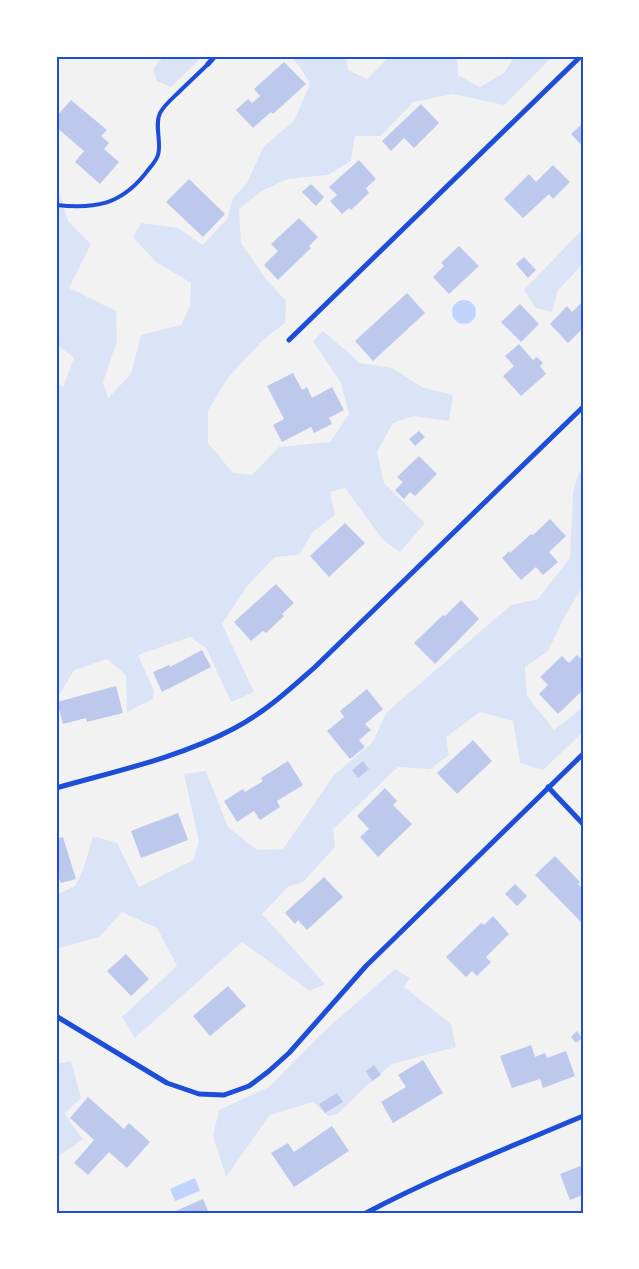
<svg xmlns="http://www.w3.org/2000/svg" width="639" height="1269" font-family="Spectral,serif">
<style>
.green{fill:#dbe4f7}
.water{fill:#bfd3fe}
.building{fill:#bdc9ec}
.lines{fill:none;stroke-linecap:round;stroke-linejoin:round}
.service{stroke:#1d4ed8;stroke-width:4}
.minor{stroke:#1d4ed8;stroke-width:5}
.neatline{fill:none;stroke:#1d4ed8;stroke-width:2}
</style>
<rect width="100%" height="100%" fill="#f2f2f2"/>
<path class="green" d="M164 56H203L171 87 157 81 153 69Z
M290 56H346L348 70 367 79 390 56H457L458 75 480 87 504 73 515 56H553L504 105 453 94 413 102 381 136H355L351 161 328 175 287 179 260 192 239 209 241 243 266 279 286 301 285 323 263 340 227 379 208 411V443L233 473 252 475 279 447 330 442 349 414 341 383 313 341 323 331 360 363 392 368 422 387 453 395 449 421 414 416 393 423 377 452 384 483 425 523 400 552 383 540 345 488 330 492 335 515 313 532 299 555 275 557 248 585 222 624 254 692 231 702 206 648 190 637 138 655 154 691 153 699 127 712 126 675 107 659 74 670 60 694 56 687V382L63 387 74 358 56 344V182L68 221 91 244 69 288 116 311 117 341 103 382 108 398 131 374 141 335 181 325 190 306 191 283 156 262 133 237 141 223 178 228 203 245 227 219 233 198 247 183 264 146 294 121 310 84 300 67Z
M583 229V264L558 290 552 312 536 308 524 290Z
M579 472 583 474V586L565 616 548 651 525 667 527 696 554 730 583 707V732L543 770 520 763 513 721 480 712 446 737 449 755 430 769 398 767 333 829 335 847 303 882 289 886 262 914 325 984 310 991 242 942 135 1038 122 1017 177 966 157 928 122 912 99 937 56 949V895L75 886 83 870 93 836 117 843 139 887 193 860 199 842 184 774 206 771 228 827 257 850 283 849 334 775 373 742 386 713 511 605 538 599 570 558 573 492Z
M395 969 410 978 404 987 451 1024 456 1047 392 1064 362 1090 337 1114 328 1116 313 1102 270 1115 226 1177 213 1136 219 1110 269 1087 320 1035Z
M71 1061 81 1098 65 1113 72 1125 83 1139 56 1158V1064Z"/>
<path class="water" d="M452 312a12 12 0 1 1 24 0a12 12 0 1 1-24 0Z
M195 1178 200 1191 175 1201 170 1189Z"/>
<path class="building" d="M284 62 306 84 273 114 271 112 253 128 236 110 248 99 252 103 260 96 254 89Z
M71 100 107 130 101 136 109 143 104 149 119 162 100 184 75 162 84 151 56 127V117Z
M421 104 439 123 414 148 404 138 391 151 382 141Z
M583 123V147L571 134Z
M359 160 376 179 366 188 369 193 351 210 349 208 342 214 330 201 337 195 329 187Z
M553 165 570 182 553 199 549 194 523 218 504 199 529 174 536 182Z
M189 179 225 214 203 237 166 202Z
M311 184 324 197 316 206 302 192Z
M299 218 318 237 309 246 311 248 278 280 264 265 278 251 271 244Z
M459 246 479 266 449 294 433 277 444 266 441 263Z
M524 257 536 270 528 278 516 264Z
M407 293 425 313 373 361 355 341Z
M583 301V328L568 343 550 324 567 306 572 312Z
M520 304 539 324 521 342 501 322Z
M519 344 533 360 537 357 543 363 540 366 546 374 521 396 503 376 514 366 505 356Z
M293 373 302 390 307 387 312 398 332 387 344 410 329 418 332 424 314 433 311 427 282 442 273 425 284 419 267 386Z
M419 431 425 437 415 446 409 439Z
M419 456 437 474 415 496 410 492 404 499 395 490 403 482 397 477Z
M550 519 566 536 549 552 558 562 543 575 536 567 521 580 502 558 509 551 510 553 531 534 533 535Z
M345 523 365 543 329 577 310 556Z
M276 584 294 603 282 614 284 616 266 633 263 631 251 641 234 622Z
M461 600 479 619 435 664 414 643 443 615 445 616Z
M202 650 211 667 162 692 153 672 169 665 170 667Z
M577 655 583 661V690L558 714 539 694 548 685 540 677 562 656 569 663Z
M116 686 123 713 87 722 86 718 63 724 57 702Z
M367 689 383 709 365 724 371 730 359 740 365 747 350 759 327 731 344 717 340 711Z
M473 740 492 761 457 794 437 773Z
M288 761 303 785 277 801 280 807 260 820 254 811 237 822 224 801 243 789 245 792 263 781 261 778Z
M363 761 369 769 358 778 352 770Z
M385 788 397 801 393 805 412 824 378 857 360 837 369 829 357 816Z
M178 813 188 840 141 858 131 831Z
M63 837 76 879 61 883 56 872V839Z
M555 856 580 882 578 884 583 889V924L535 875Z
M324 877 343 897 307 930 298 920 295 924 285 913Z
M515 884 527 896 517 906 505 894Z
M493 916 509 934 486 957 491 962 477 976 472 971 466 977 446 957 481 923 484 925Z
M126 954 149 979 131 996 107 971Z
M228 986 246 1006 210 1036 193 1016Z
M577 1031 582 1038 576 1043 571 1037Z
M531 1045 535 1057 545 1053 547 1058 566 1051 575 1076 543 1088 540 1079 512 1088 500 1056Z
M423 1060 443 1093 393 1123 381 1102 406 1087 398 1075Z
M374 1065 381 1075 372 1081 366 1071Z
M337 1093 343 1102 325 1113 319 1104Z
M88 1097 124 1129 129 1123 150 1142 127 1168 109 1152 88 1175 74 1163 94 1140 70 1118Z
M332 1126 349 1151 294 1187 271 1153 288 1143 294 1152Z
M583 1165V1195L570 1200 560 1174Z
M203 1199 209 1213H171Z"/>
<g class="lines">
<path class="service" d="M56 205C95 209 120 205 145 174 149 168 156 162 158 155 162 142 154 126 160 113 165 104 173 98 180 91 189 82 199 73 208 64"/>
<path class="minor" d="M208 64 215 56
M289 340 581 56
M548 787 583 824
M56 788C116 771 178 758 233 729 264 713 289 690 315 667L583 407
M56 1016 167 1083 199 1094 224 1095 249 1086 269 1071 289 1053 366 966 583 754
M366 1213C436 1176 510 1147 583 1116"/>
</g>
<rect width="639" height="1269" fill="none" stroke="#ffffff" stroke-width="115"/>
<rect x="58" y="58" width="524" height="1154" class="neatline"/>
</svg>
